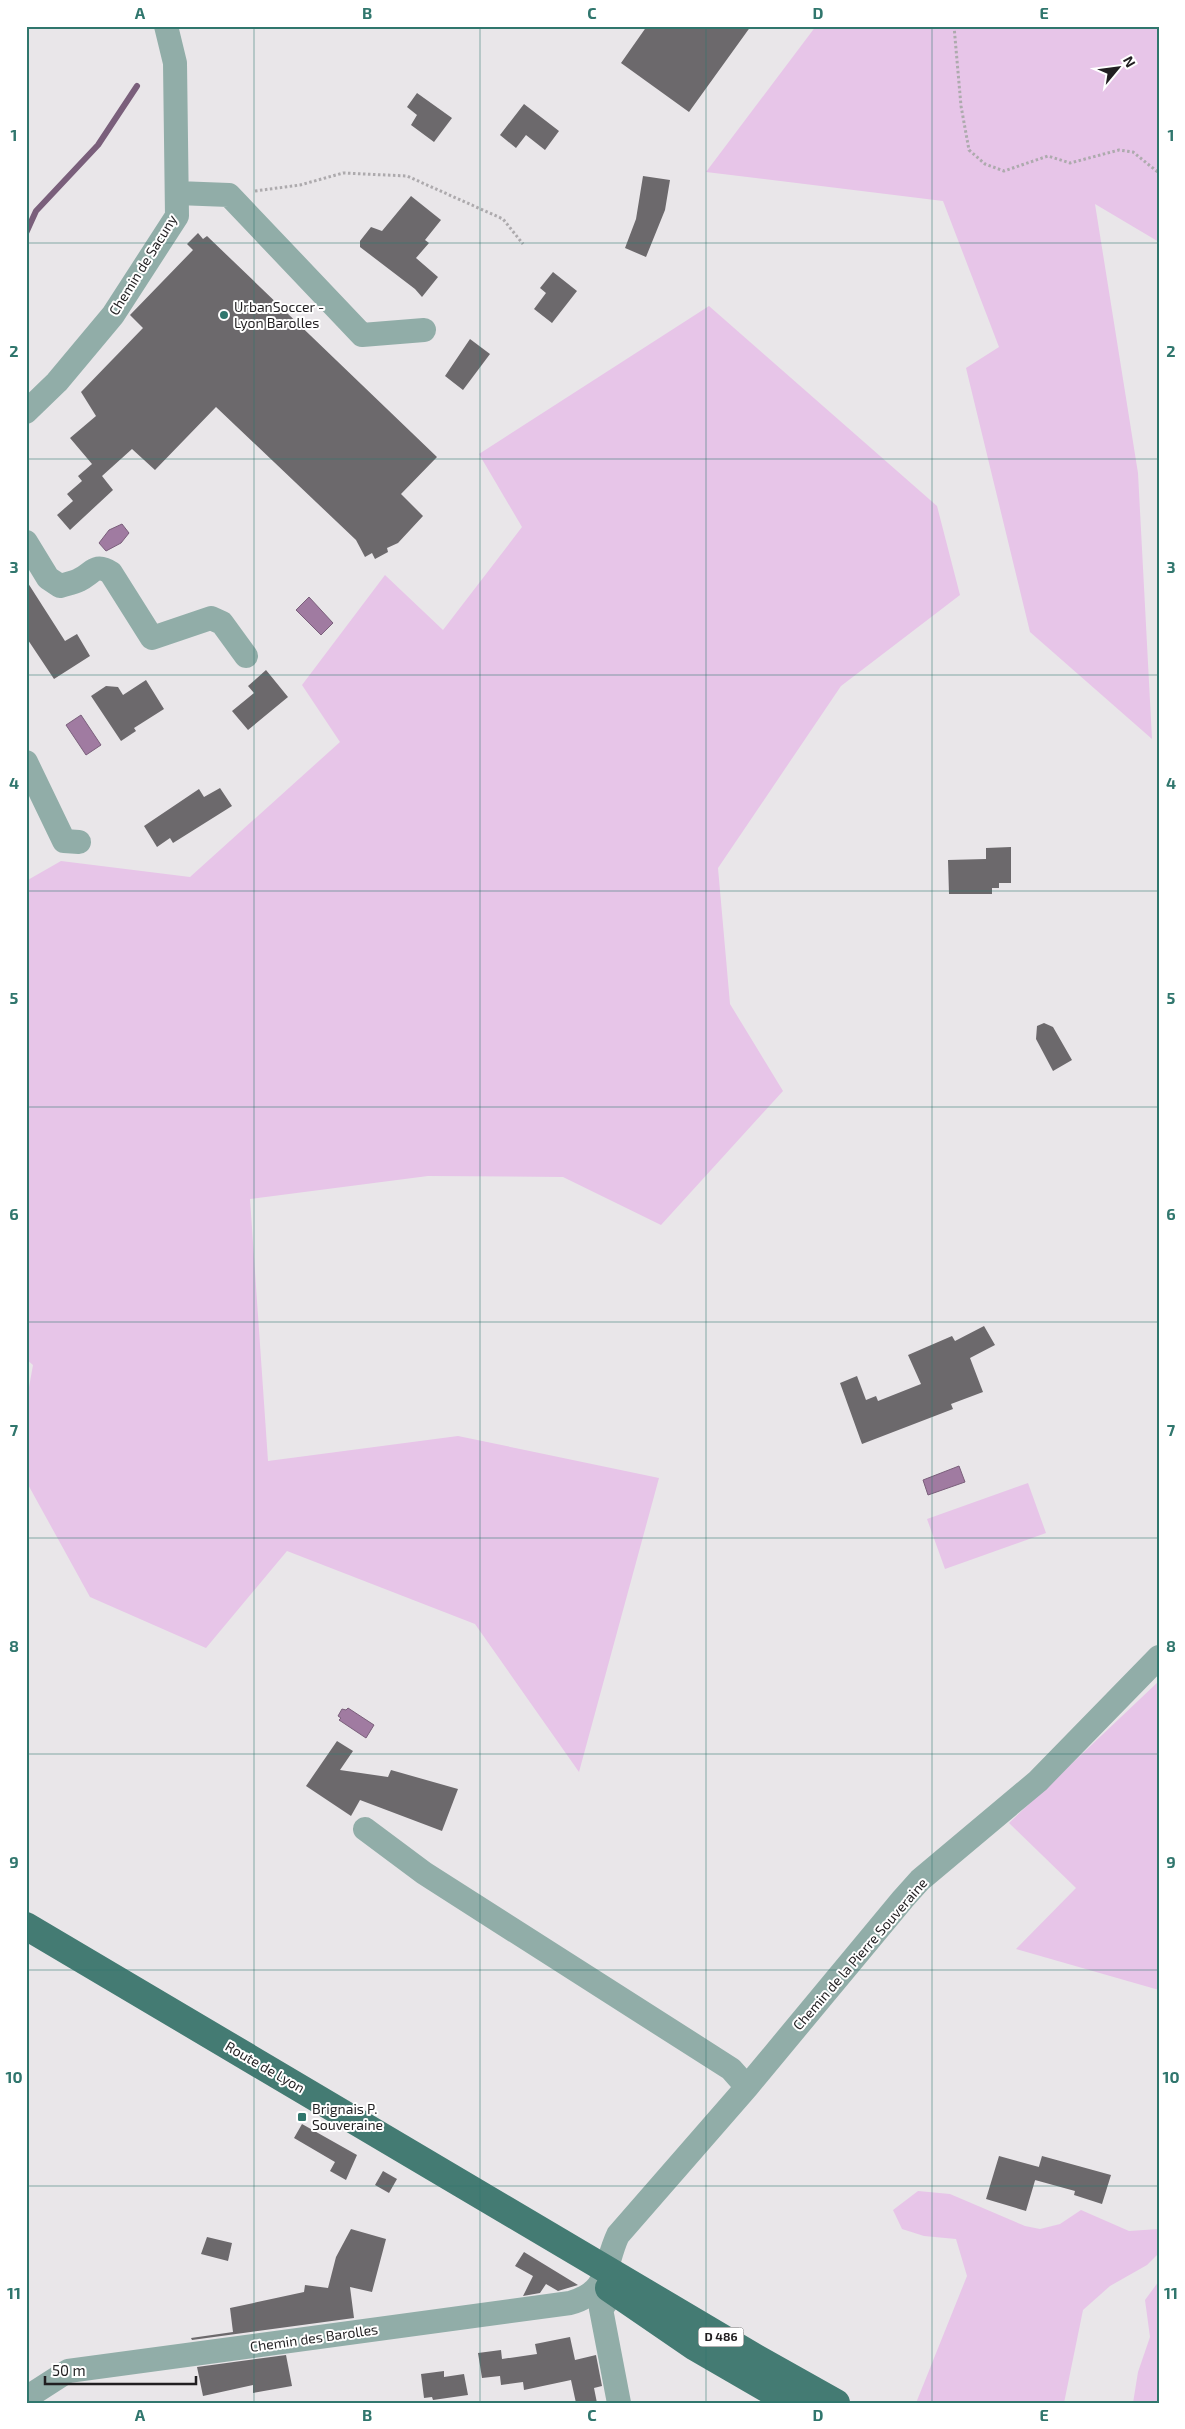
<svg xmlns="http://www.w3.org/2000/svg" width="1185" height="2429" font-family="'Exo 2',sans-serif">
<style>
.green{fill:#e7c5e8}
.water{fill:#a07ba1;stroke:#7a5f7b}
.lines{fill:none;stroke-linecap:round;stroke-linejoin:round}
.stream{stroke:#7a5f7b;stroke-width:6}
.building{fill:#6c696c}
.path{stroke:#adaaad;stroke-width:3;stroke-dasharray:2.5 2.5;stroke-linecap:butt}
.minor{stroke:#91ada8;stroke-width:24}
.major{stroke:#447b73;stroke-width:28}
.grid{fill:none;stroke:#30766d;stroke-width:1;stroke-opacity:0.55}
.poi-dot{fill:#30766d;stroke:#fff;stroke-width:2}
.labels{text-anchor:middle;stroke-width:4;stroke-linejoin:round;paint-order:stroke}
.shield{fill:#fff;stroke:#646264;stroke-width:1}
.shield-label{font-size:12px;font-weight:bold;fill:#211f21}
.street-label{font-size:14px;fill:#211f21;stroke:#fff}
.poi-label{font-size:14px;fill:#211f21;stroke:#fff;text-anchor:start}
.neatline{fill:none;stroke:#30766d;stroke-width:2}
.grid-label{font-size:16px;text-anchor:middle;font-weight:bold;fill:#30766d}
</style>
<rect width="100%" height="100%" fill="#e9e6e9"/>
<path class="green" d="M816 26H1159V242L1095 204 1138 473 1152 739 1030 632 966 368 999 347 943 201 706 172Z
M709 306 937 506 960 595 841 686 718 868 730 1004 783 1091 661 1225 563 1177 428 1176 250 1199 268 1461 458 1436 659 1478 579 1772 475 1624 287 1551 206 1648 90 1597 26 1481V1404L33 1365 26 1359V881L61 861 190 877 340 742 302 685 385 575 443 630 522 527 479 454Z
M1028 1483 1046 1533 945 1569 927 1519Z
M1159 1681V1990L1016 1949 1076 1888 1009 1823Z
M918 2191 950 2194 1025 2226 1040 2229 1060 2224 1081 2210 1129 2231 1159 2229V2253L1147 2265 1110 2286 1083 2310 1064 2403H916L967 2276 956 2239 924 2236 902 2229 893 2210Z
M1159 2281V2403H1133L1138 2372 1150 2337 1145 2300Z"/>
<path class="water" d="M122 524 129 533 121 543 106 551 99 543 109 530Z
M309 597 333 623 321 635 296 610Z
M81 715 101 745 86 755 66 725Z
M959 1466 965 1482 928 1495 923 1480Z
M348 1708 374 1725 366 1738 339 1720 341 1718 338 1716 342 1709 346 1710Z"/>
<g class="lines">
<path class="stream" d="M26 233 36 211 98 145 137 86"/>
</g>
<path class="building" d="M647 26H751L689 112 621 63Z
M417 93 452 118 434 142 411 125 417 115 407 107Z
M524 104 559 131 545 150 526 135 516 148 500 135Z
M643 176 670 180 665 210 646 257 625 248 636 219Z
M411 196 441 220 425 240 429 243 416 258 438 277 422 297 415 289 360 247V241L371 227 382 231Z
M198 233 203 239 207 236 437 457 401 494 423 516 398 543 387 548 388 552 375 559 372 553 365 557 356 540 216 407 155 470 132 449 102 476 113 490 70 530 57 515 73 501 67 494 82 481 78 476 92 464 70 438 96 416 81 392 143 328 130 315 193 250 187 244Z
M553 272 577 291 552 323 534 309 546 293 540 288Z
M470 339 490 354 463 390 445 376Z
M26 580 65 641 77 634 90 656 54 679 26 637Z
M266 670 288 697 248 730 232 711 254 693 248 686Z
M146 680 164 709 134 728 136 731 121 741 91 696 106 686 118 687 123 695Z
M220 788 232 806 173 843 170 838 157 847 144 826 199 789 204 797Z
M1011 847V883H999V888H992V894H949L948 860 986 859V848Z
M1044 1023 1053 1027 1072 1060 1053 1071 1036 1039 1037 1026Z
M984 1326 995 1345 970 1358 983 1392 951 1404 953 1409 862 1444 840 1383 857 1376 866 1400 876 1396 878 1401 921 1384 908 1355 952 1336 955 1341Z
M337 1741 353 1751 340 1770 388 1777 391 1770 458 1789 442 1831 360 1800 351 1816 306 1786Z
M302 2124 357 2155 346 2180 330 2171 335 2162 294 2138Z
M999 2156 1039 2167 1026 2211 986 2199Z
M1042 2156 1111 2175 1102 2204 1074 2195 1075 2191 1035 2180Z
M383 2171 397 2179 389 2193 375 2185Z
M351 2229 386 2239 372 2292 350 2287 354 2318 192 2340 191 2338 233 2332 230 2308 304 2292 305 2285 328 2288 336 2257Z
M207 2237 232 2243 228 2261 201 2254Z
M524 2252 578 2285 558 2291 546 2284 540 2293 523 2296 533 2276 515 2266Z
M570 2337 575 2360 596 2355 602 2386 594 2388 597 2403H576L571 2380 524 2390 523 2382 501 2385 500 2376 482 2378 478 2353 501 2350 502 2359 537 2354 535 2344Z
M286 2355 292 2386 253 2393V2385L203 2396 197 2367Z
M444 2371V2377L464 2374 468 2395 433 2400 432 2397 424 2398 421 2374Z"/>
<g class="lines">
<path class="path" d="M954 26 961 106 969 150 985 164 1004 171 1048 156 1070 163 1119 150 1133 152 1159 173
M255 191 300 185 343 173 407 176 503 219 523 244"/>
<path class="minor" d="M177 193 229 195 362 335 424 330
M26 412 57 382 113 315 177 216 175 63 166 26
M26 542 48 578 60 586C66 584 73 583 79 580 92 574 95 562 111 573L152 638 211 618 222 623 246 656
M26 762 64 841 79 842
M365 1829 424 1873 731 2069 747 2087
M614 2292 601 2309 619 2403
M26 2398 68 2371 570 2303C611 2291 603 2267 618 2235L747 2087 903 1899 920 1880 1038 1781 1159 1657"/>
<path class="major" d="M26 1926 756 2358 836 2403
M609 2288 695 2347 792 2403"/>
</g>
<path class="grid" d="M254 26V2403M480 26V2403M706 26V2403M932 26V2403M26 243H1159M26 459H1159M26 675H1159M26 891H1159M26 1107H1159M26 1322H1159M26 1538H1159M26 1754H1159M26 1970H1159M26 2186H1159"/>
<g class="poi-dot">
<circle cx="224" cy="315" r="5"/>
<rect x="297" y="2112" width="10" height="10" rx="2.5"/>
</g>
<g class="labels">
<rect class="shield" x="698.5" y="2327.5" width="45" height="19" rx="4"/>
<g class="shield-label">
<text x="721" y="2341">D 486</text>
</g>
<g class="street-label">
<text transform="translate(143 265) rotate(-58)" y="5">Chemin de Sacuny</text>
<text transform="translate(860 1954) rotate(-49)" y="5">Chemin de la Pierre Souveraine</text>
<text transform="translate(265 2067) rotate(30)" y="5">Route de Lyon</text>
<text transform="translate(314 2338) rotate(-8)" y="5">Chemin des Barolles</text>
</g>
<g class="poi-label">
<text x="234" y="312">UrbanSoccer -<tspan x="234" dy="16">Lyon Barolles</tspan></text>
<text x="312" y="2114">Brignais P.<tspan x="312" dy="16">Souveraine</tspan></text>
</g>
</g>
<rect width="1185" height="2429" fill="none" stroke="#ffffff" stroke-width="55"/>
<g transform="translate(1118 68) rotate(61)" stroke="#ffffff" stroke-width="4" paint-order="stroke">
<path d="M0-4L9 19L0 12L-9 19Z" fill="#211f21"/>
<text y="-8" font-size="14" font-weight="bold" text-anchor="middle" fill="#211f21">N</text>
</g>
<path d="M45 2376v8h151v-8" fill="none" stroke="#211f21" stroke-width="2.5"/>
<text x="52" y="2376" font-size="15" fill="#211f21" stroke="#ffffff" stroke-width="4" paint-order="stroke">50 m</text>
<rect x="28" y="28" width="1130" height="2374" class="neatline"/>
<g class="grid-label">
<text x="140" y="19">A</text>
<text x="367" y="19">B</text>
<text x="592" y="19">C</text>
<text x="818" y="19">D</text>
<text x="1044" y="19">E</text>
<text x="14" y="141">1</text>
<text x="1171" y="141">1</text>
<text x="14" y="357">2</text>
<text x="1171" y="357">2</text>
<text x="14" y="573">3</text>
<text x="1171" y="573">3</text>
<text x="14" y="789">4</text>
<text x="1171" y="789">4</text>
<text x="14" y="1004">5</text>
<text x="1171" y="1004">5</text>
<text x="14" y="1220">6</text>
<text x="1171" y="1220">6</text>
<text x="14" y="1436">7</text>
<text x="1171" y="1436">7</text>
<text x="14" y="1652">8</text>
<text x="1171" y="1652">8</text>
<text x="14" y="1868">9</text>
<text x="1171" y="1868">9</text>
<text x="14" y="2083">10</text>
<text x="1171" y="2083">10</text>
<text x="14" y="2299">11</text>
<text x="1171" y="2299">11</text>
<text x="140" y="2421">A</text>
<text x="367" y="2421">B</text>
<text x="592" y="2421">C</text>
<text x="818" y="2421">D</text>
<text x="1044" y="2421">E</text>
</g>
</svg>
